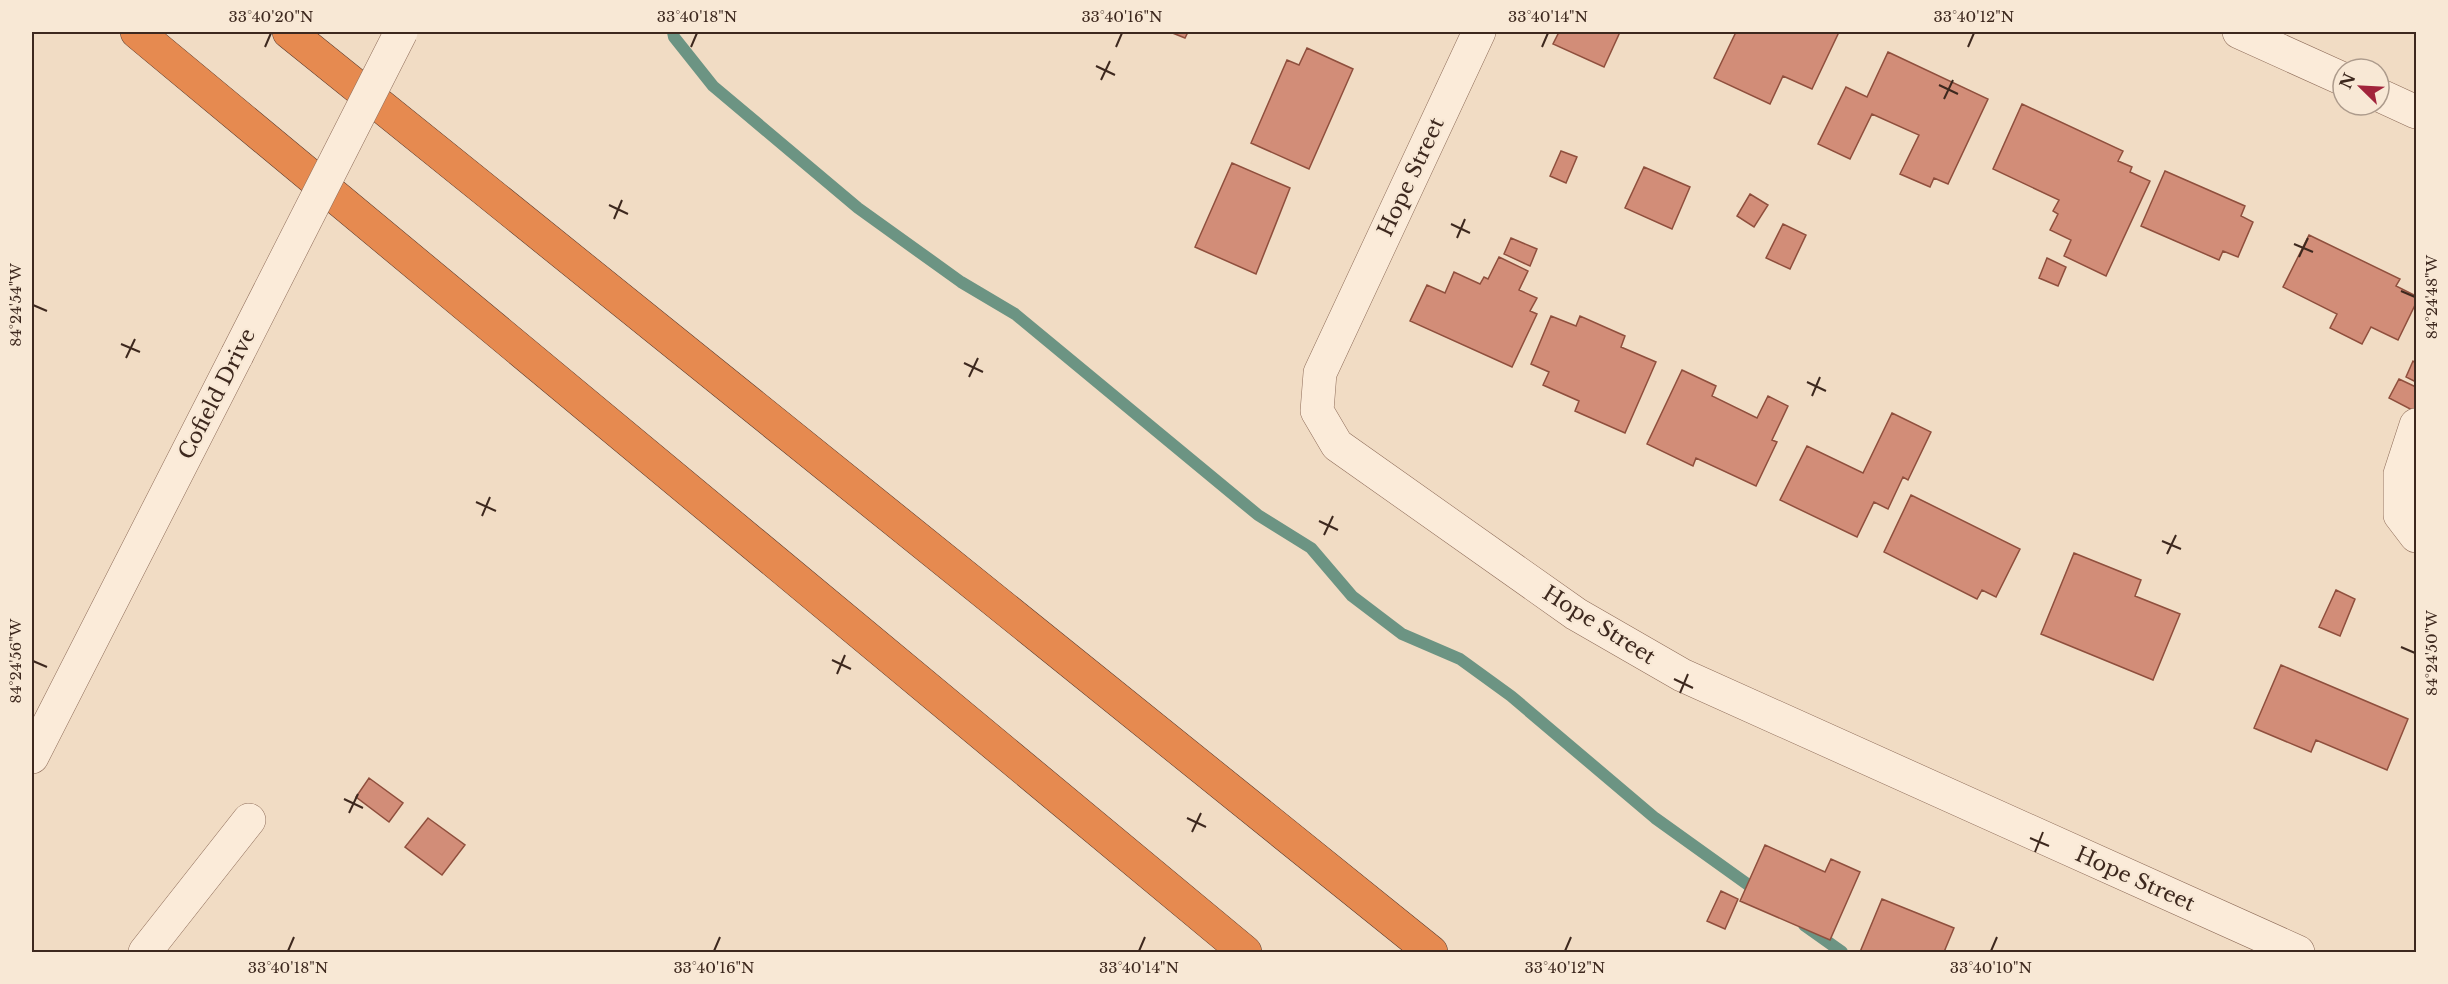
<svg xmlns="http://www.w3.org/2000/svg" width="2448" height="984" font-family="'Libre Baskerville',serif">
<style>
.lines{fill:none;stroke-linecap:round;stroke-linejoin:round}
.stream{stroke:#6c9483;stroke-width:12}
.building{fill:#d28d78;stroke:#8f4f3d;stroke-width:1.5}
.minor-casing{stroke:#8e6c59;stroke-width:34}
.highway-casing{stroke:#5b3b2d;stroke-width:34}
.minor{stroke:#fbebd9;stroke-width:33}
.highway{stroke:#e68a50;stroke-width:33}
.minor-bridge-casing{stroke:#8e6c59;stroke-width:34;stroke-linecap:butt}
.minor-bridge{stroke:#fbebd9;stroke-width:33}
.ticks{fill:none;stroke:#3d281e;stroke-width:2}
.labels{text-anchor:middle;stroke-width:4.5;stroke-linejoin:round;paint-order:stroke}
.street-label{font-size:21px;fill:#3d281e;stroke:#f8e8d5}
.neatline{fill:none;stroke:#3d281e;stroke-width:2}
.ticks-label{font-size:15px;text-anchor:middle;fill:#3d281e}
</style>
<rect width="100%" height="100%" fill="#f1dcc4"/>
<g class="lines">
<path class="stream" d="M673 32 674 37 713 86 858 208 961 282 1015 314 1258 515 1311 548 1352 596 1402 634 1460 659 1511 696 1655 818 1761 894
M1804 925 1842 952"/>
</g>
<path class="building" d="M1170 32H1188L1185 38Z
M1559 32H1620L1604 67 1553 44Z
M1736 32H1839L1812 89 1783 76 1770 104 1714 78Z
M1307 48 1353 69 1309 169 1251 143 1287 60 1299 65Z
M1888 52 1988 99 1948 184 1934 178 1930 187 1900 174 1919 135 1872 114 1850 159 1818 144 1846 87 1867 97Z
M2022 104 2123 151 2118 161 2132 167 2130 172 2150 181 2106 276 2064 256 2071 240 2050 230 2058 214 2053 211 2059 200 1993 169Z
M1561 151 1577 157 1566 183 1550 176Z
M1232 163 1290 188 1256 274 1195 247Z
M1644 167 1690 187 1672 229 1625 208Z
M2165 171 2245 206 2241 216 2253 222 2238 257 2223 251 2219 260 2141 226Z
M1750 194 1768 205 1754 227 1737 216Z
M1783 224 1806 235 1790 269 1766 258Z
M2309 235 2400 279 2396 286 2416 296V303L2398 340 2371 327 2362 344 2330 328 2337 314 2283 287Z
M1511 238 1537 249 1530 266 1504 254Z
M1499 257 1528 271 1519 290 1537 298 1530 311 1537 314 1512 367 1410 321 1427 285 1445 293 1454 272 1480 284 1484 277 1488 279Z
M2047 258 2066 267 2058 286 2039 278Z
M1551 316 1576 326 1580 316 1625 336 1621 347 1656 362 1625 433 1575 411 1579 401 1543 385 1549 372 1531 364Z
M2413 361 2416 363V382L2406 377Z
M1682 370 1716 386 1712 396 1757 418 1768 396 1788 406 1772 440 1777 442 1756 486 1696 458 1693 466 1647 444Z
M2399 379 2416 387V412L2389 398Z
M1892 413 1931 432 1908 480 1903 477 1888 509 1874 502 1857 537 1780 500 1807 446 1863 473Z
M1911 495 2020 549 1996 597 1982 590 1977 599 1884 552Z
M2074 553 2141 580 2135 596 2180 614 2153 680 2041 634Z
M2336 590 2355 599 2340 636 2319 627Z
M2281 665 2408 719 2387 770 2316 740 2311 752 2254 728Z
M369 778 403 803 389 822 356 797Z
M428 818 465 845 442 875 405 847Z
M1765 845 1825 872 1831 859 1860 872 1830 940 1740 901Z
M1721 891 1738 899 1725 929 1707 921Z
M1882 899 1954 928 1944 952H1860Z"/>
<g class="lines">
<g class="minor-casing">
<path id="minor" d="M1479 32 1320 373 1317 411 1337 445 1576 614 1682 675 2298 952
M2239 32 2343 79
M2379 95 2416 112
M2416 425 2400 474V515L2416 536
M32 757 237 355
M145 952 249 820"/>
</g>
<g class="highway-casing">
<path id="highway" d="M137 32 1245 952
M289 32 1431 952"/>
</g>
<use href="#minor" class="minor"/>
<use href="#highway" class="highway"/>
<g class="minor-bridge-casing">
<path id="minor-bridge" d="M237 355 401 32"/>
</g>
<use href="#minor-bridge" class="minor-bridge"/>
</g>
<path class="ticks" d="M265 47 271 33M691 47 697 33M1116 47 1122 33M1542 47 1548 33M1968 47 1974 33M1096 66 1115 75M1101 80 1110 61M1939 85 1958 94M1944 99 1953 80M609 205 628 214M614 219 622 200M1451 224 1470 233M1457 238 1465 219M2294 244 2313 252M2299 257 2308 238M2401 291 2415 297M33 305 47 311M121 344 140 352M126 358 135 339M964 363 983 372M969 377 978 358M1807 382 1826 391M1812 396 1820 377M476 502 496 511M482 516 490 497M1319 521 1338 530M1324 535 1333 516M2162 541 2181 549M2167 554 2176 535M2401 647 2415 653M832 660 851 669M33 661 47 667M837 674 845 655M1674 679 1693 688M1680 693 1688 674M344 799 363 808M349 813 358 794M1187 818 1206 827M1192 832 1201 813M2030 838 2049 846M2035 852 2043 832M288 951 294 937M714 951 720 937M1139 951 1145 937M1565 951 1571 937M1991 951 1997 937"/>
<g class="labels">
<g class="street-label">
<text transform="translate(1411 177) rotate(-65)" y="7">Hope Street</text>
<text transform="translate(217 394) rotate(-63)" y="7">Cofield Drive</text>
<text transform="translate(1599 625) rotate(32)" y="7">Hope Street</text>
<text transform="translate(2135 879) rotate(24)" y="7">Hope Street</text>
</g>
</g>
<rect width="2448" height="984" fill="none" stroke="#f8e8d5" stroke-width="66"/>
<g transform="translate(2361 87) rotate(294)"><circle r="28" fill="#f8e8d5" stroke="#ad9b8c" stroke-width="1.5"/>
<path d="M0-4.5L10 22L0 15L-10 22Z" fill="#a1243b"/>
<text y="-9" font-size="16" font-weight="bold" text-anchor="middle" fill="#3d281e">N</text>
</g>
<rect x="33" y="33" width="2382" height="918" class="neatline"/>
<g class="ticks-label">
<text x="271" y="22">33°40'20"N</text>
<text x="697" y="22">33°40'18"N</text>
<text x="1122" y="22">33°40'16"N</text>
<text x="1548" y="22">33°40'14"N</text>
<text x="1974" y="22">33°40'12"N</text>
<text transform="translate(2432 297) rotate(-90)" y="5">84°24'48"W</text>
<text transform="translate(16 305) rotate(-90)" y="5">84°24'54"W</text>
<text transform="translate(2432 653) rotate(-90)" y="5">84°24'50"W</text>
<text transform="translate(16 661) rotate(-90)" y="5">84°24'56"W</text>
<text x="288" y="973">33°40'18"N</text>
<text x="714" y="973">33°40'16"N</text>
<text x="1139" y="973">33°40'14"N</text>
<text x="1565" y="973">33°40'12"N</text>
<text x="1991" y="973">33°40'10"N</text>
</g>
</svg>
